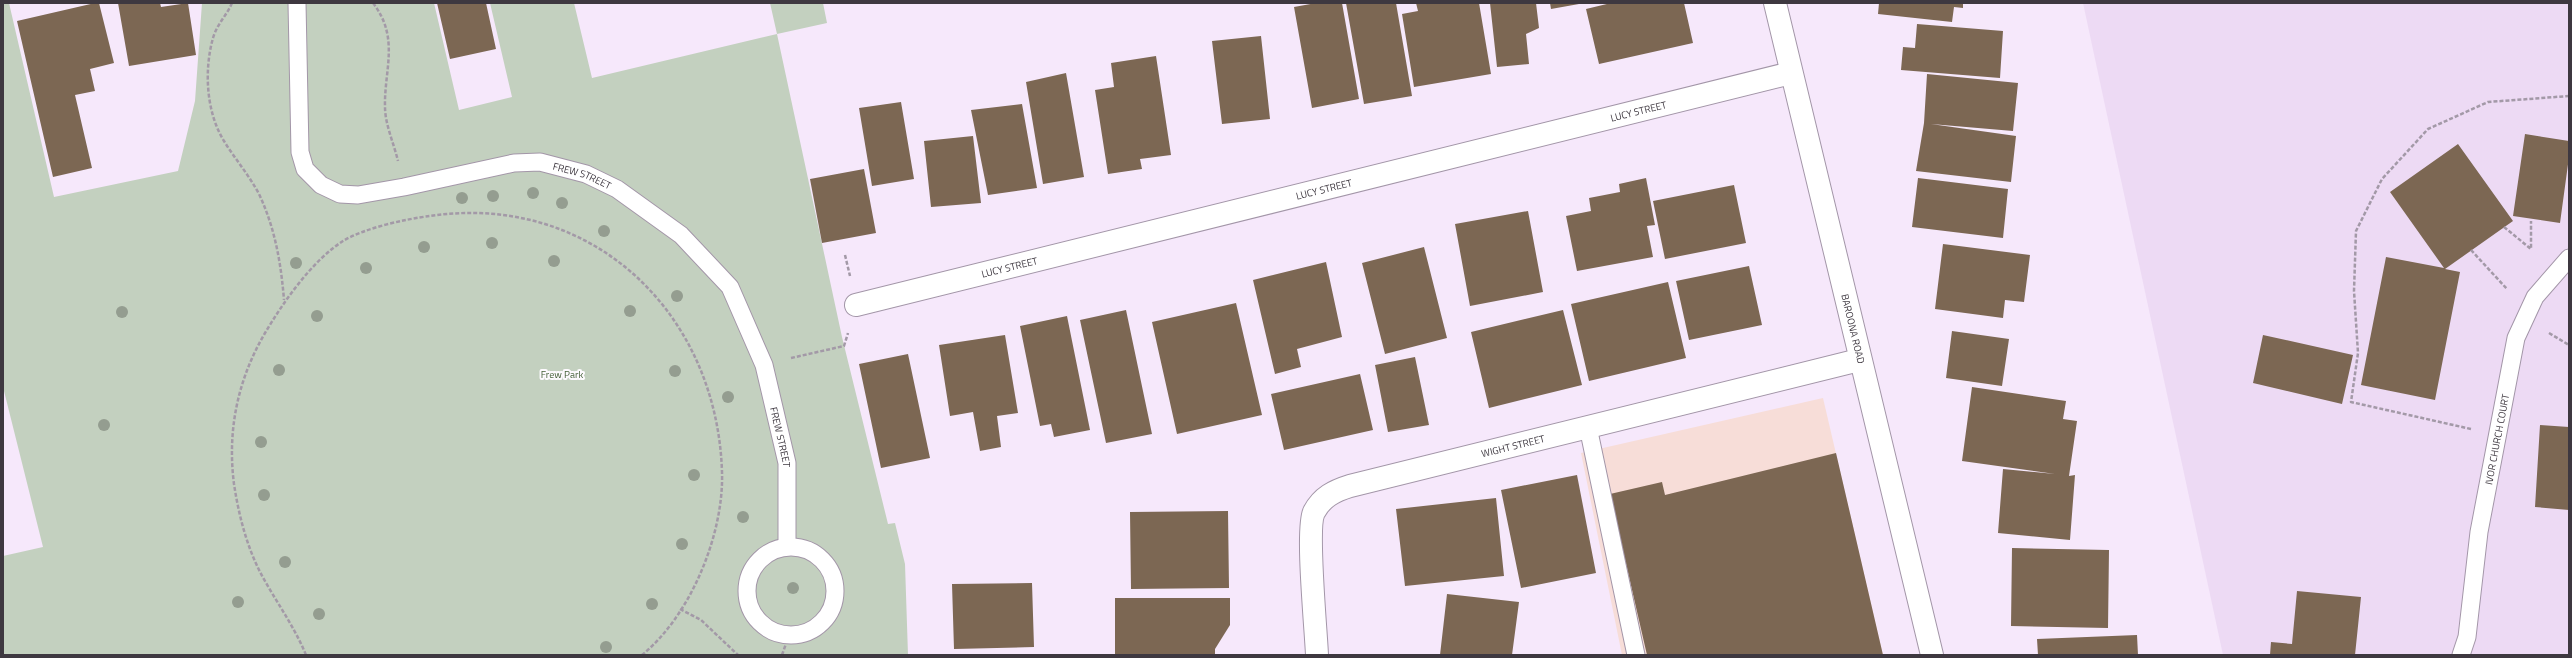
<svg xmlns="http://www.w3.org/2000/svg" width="2572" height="658" font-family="'Titillium Web',sans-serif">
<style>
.commercial{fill:#f7ddd8}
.built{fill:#eddaf4}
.green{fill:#c3d0bf}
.building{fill:#7c6753}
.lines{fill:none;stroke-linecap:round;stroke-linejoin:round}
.lane-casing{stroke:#a396a8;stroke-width:19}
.street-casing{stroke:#a396a8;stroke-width:24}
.secondary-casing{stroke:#a396a8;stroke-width:24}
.path{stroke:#a399a7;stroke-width:2.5;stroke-dasharray:4 2;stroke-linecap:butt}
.lane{stroke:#fff;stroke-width:17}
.street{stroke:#fff;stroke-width:22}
.secondary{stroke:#fff;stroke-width:22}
.tree{fill:#949d90}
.labels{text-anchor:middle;stroke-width:4;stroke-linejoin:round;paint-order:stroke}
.street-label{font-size:10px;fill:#3e3840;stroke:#fdfafe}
.park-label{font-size:10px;fill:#446038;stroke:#fdfafe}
</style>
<rect width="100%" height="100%" fill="#f6e8fb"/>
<path class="commercial" d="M1823 398 1883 655H1622L1581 453Z"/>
<path class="built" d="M2083 3H2569V655H2223Z"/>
<path class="green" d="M3 3H9L54 197 178 171 195 101 202 3H434L459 110 512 97 490 3H574L592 78 777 34 770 3H823L827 23 777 34 842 337 888 524 895 523 905 564 908 655H3V556L43 547 3 387Z"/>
<path class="building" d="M95 3H99L114 63 90 69 95 91 75 95 92 168 53 177 17 21Z
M118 3H160L161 7 188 3 196 55 129 66Z
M437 3H486L496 49 450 59Z
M1316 3H1342L1359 99 1312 108 1294 7Z
M1346 3H1396L1412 96 1364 104Z
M1416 3H1479L1491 74 1414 87 1402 14 1418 11Z
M1490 3H1536L1539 28 1526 34 1529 64 1497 67Z
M1550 3H1579V4L1551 9Z
M1611 3H1684L1693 43 1599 64 1586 9Z
M1879 3H1963V8L1954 7 1952 22 1878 14Z
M1917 24 2003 31 2000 78 1901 70 1903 47 1915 48Z
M1261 36 1270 119 1222 124 1212 41Z
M1156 56 1171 155 1140 159 1142 169 1108 174 1095 90 1114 87 1111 63Z
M1066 73 1084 177 1043 184 1026 82Z
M1927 74 2018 83 2013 131 1931 124 2016 136 2011 182 1916 171 1924 123Z
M901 102 914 179 872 186 859 108Z
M1022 104 1037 188 988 195 971 110Z
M2525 134 2569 141V157L2560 223 2513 216Z
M973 136 981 203 931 207 924 141Z
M2458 144 2513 221 2445 269 2460 272 2435 400 2361 385 2386 257 2444 268 2390 192Z
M864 169 876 233 822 243 810 179Z
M1646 178 1655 225 1647 226 1653 257 1577 271 1566 216 1591 211 1589 198 1620 192 1619 184Z
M1918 178 2008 189 2003 238 1912 227Z
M1734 185 1746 243 1665 259 1653 201Z
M1528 211 1543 292 1470 306 1455 224Z
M1943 244 2030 255 2024 302 2005 300 2003 318 1935 309Z
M1424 247 1447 338 1385 354 1362 263Z
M1326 262 1342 337 1297 349 1301 367 1275 374 1253 280Z
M1749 266 1762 325 1689 340 1676 281Z
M1668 282 1686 358 1589 381 1571 304Z
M1236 303 1262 415 1177 434 1152 322Z
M1126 310 1152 434 1106 443 1080 320Z
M1563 310 1582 385 1489 408 1471 332Z
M1067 316 1090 430 1054 437 1051 424 1040 426 1020 326Z
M1952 331 2009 339 2002 386 1946 378Z
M1005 335 1018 413 997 416 1001 447 980 451 973 412 950 416 939 345Z
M2263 335 2353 355 2342 404 2253 383Z
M908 354 930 458 881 468 859 364Z
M1415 357 1429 425 1388 432 1375 365Z
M1360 374 1373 430 1284 450 1271 394Z
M1972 387 2066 401 2063 419 2077 421 2069 476 2075 475 2070 540 1998 533 2003 469 2055 474 1962 461Z
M2540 425 2569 427V510L2535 507Z
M1836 453 1883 655H1647L1610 494 1662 482 1665 495Z
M1577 475 1596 573 1521 588 1501 490Z
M1496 498 1504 576 1405 586 1396 509Z
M1228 511 1229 588 1131 589 1130 512Z
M2012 548 2109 550 2108 628 2011 626Z
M1032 583 1034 647 954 649 952 584Z
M2297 591 2361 597 2355 655H2270L2271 642 2292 644Z
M1447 594 1519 602 1512 655H1440Z
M1115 598H1230V625L1215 649V655H1115Z
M2137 635 2138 655H2038L2037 639Z"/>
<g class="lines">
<g class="lane-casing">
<g id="lane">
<path id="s1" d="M297 3 300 152 305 169 321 185 340 194 358 195 404 187 514 163 540 162 586 174 617 189 681 235 730 287 764 365 787 463V546"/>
<path d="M1588 427 1636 655"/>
<circle cx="791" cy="591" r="44"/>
<path id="s2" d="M2461 655 2467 637 2479 532 2516 338 2535 297 2569 258"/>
</g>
</g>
<g class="street-casing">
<g id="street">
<path id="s3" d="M856 305 1791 73"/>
<path id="s4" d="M1317 655C1316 630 1306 528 1314 512 1322 497 1334 491 1350 486L1859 360"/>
</g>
</g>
<g class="secondary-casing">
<g id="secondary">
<path id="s5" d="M1775 3 1932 655"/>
</g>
</g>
<path class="path" d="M232 3C227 15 217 24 213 38 204 70 206 112 224 141 235 159 249 175 259 194 275 228 281 263 284 300
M373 3C400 38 384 70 385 107 385 124 394 144 398 161
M2504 227 2531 249V221
M2471 250 2507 289
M845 255 850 276
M2549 333 2569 345
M791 358 844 346 848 333
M2471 429 2351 402 2358 353 2354 291 2356 231 2382 179 2428 129 2488 102 2569 96
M680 609 701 620 738 655
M306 655C295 628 279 606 265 581 248 552 239 517 234 484 227 430 238 379 265 333 284 301 312 261 343 241 364 228 406 219 430 216 592 192 717 313 722 472 724 534 691 615 642 655
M782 655 789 635"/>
<use href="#lane" class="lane"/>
<use href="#street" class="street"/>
<use href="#secondary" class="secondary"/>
</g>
<g class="tree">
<circle cx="533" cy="193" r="6"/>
<circle cx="493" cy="196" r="6"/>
<circle cx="462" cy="198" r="6"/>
<circle cx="562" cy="203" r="6"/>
<circle cx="604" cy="231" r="6"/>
<circle cx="492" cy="243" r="6"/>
<circle cx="424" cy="247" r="6"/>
<circle cx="554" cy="261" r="6"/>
<circle cx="296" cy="263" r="6"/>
<circle cx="366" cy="268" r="6"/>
<circle cx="677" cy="296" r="6"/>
<circle cx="630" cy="311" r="6"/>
<circle cx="122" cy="312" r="6"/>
<circle cx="317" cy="316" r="6"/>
<circle cx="279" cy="370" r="6"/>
<circle cx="675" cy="371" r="6"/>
<circle cx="728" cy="397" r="6"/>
<circle cx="104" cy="425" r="6"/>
<circle cx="261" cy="442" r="6"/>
<circle cx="694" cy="475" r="6"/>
<circle cx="264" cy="495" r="6"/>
<circle cx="743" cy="517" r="6"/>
<circle cx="682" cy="544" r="6"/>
<circle cx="285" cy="562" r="6"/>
<circle cx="793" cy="588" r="6"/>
<circle cx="238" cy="602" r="6"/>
<circle cx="652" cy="604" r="6"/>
<circle cx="319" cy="614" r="6"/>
<circle cx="606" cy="647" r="6"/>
</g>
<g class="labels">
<g class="street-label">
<text dy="4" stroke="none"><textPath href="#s3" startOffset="806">LUCY STREET</textPath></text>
<text dy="4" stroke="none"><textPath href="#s1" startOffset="458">FREW STREET</textPath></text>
<text dy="4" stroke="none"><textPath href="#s3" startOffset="482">LUCY STREET</textPath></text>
<text dy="4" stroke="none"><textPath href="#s3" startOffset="158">LUCY STREET</textPath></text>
<text dy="4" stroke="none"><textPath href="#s5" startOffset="335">BAROONA ROAD</textPath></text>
<text dy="4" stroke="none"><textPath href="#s1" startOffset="805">FREW STREET</textPath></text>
<text dy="4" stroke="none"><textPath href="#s2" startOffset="219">IVOR CHURCH COURT</textPath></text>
<text dy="4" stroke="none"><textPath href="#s4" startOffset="357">WIGHT STREET</textPath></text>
</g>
<g class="park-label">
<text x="562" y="378">Frew Park</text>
</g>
</g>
<rect width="2572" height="658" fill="none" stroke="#3e3840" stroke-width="8"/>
</svg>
